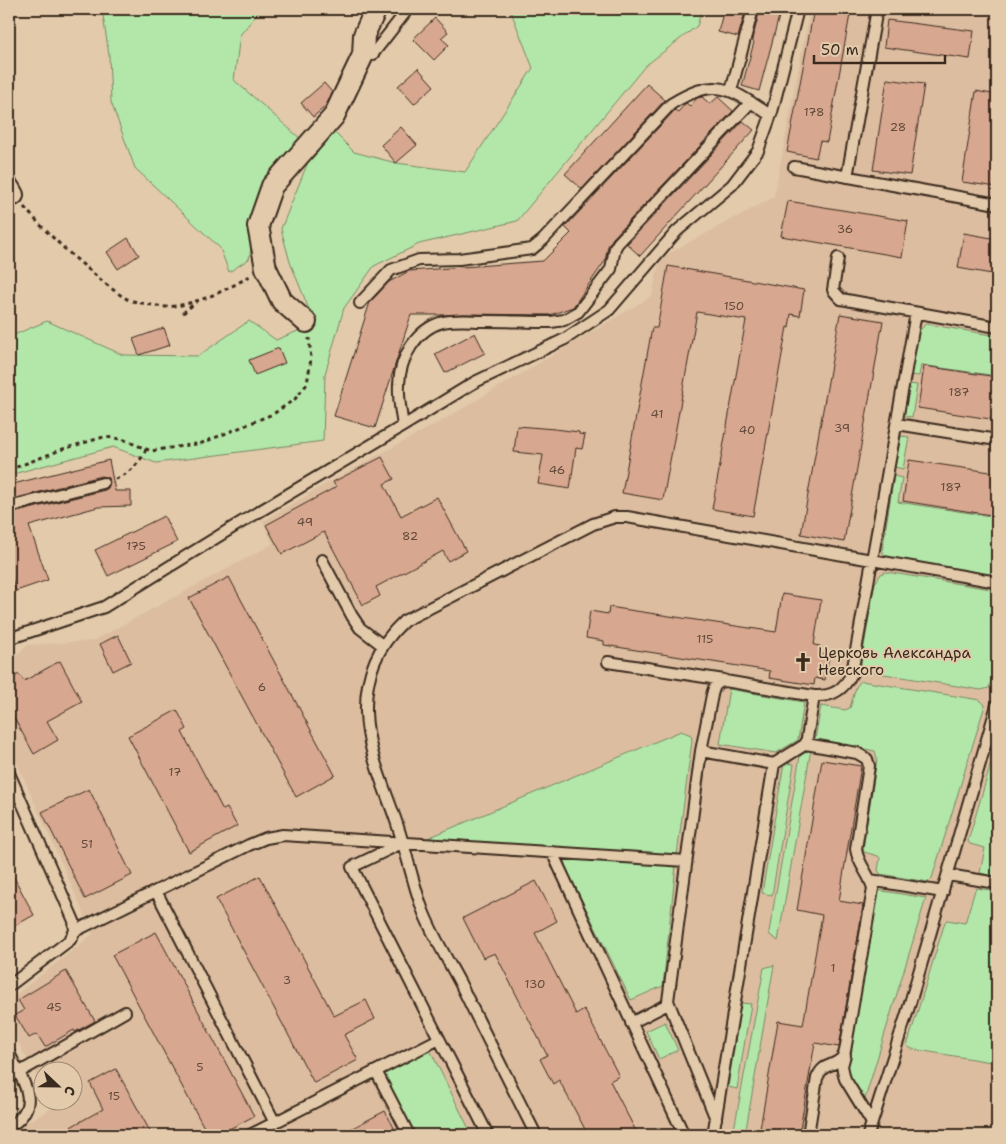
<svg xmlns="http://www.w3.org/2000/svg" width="1006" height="1144" font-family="'Shantell Sans',sans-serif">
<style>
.built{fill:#dcbda0}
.green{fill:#b3e7a9;stroke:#778864}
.building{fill:#d7a78f;stroke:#3b2a1e}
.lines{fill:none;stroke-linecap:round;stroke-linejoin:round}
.lane-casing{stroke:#3b2a1e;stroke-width:14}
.street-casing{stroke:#3b2a1e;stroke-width:24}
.path{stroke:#3b2a1e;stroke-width:3;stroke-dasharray:4 4;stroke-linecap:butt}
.lane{stroke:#e2caab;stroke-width:10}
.street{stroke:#e2caab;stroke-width:20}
.labels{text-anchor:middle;stroke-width:4;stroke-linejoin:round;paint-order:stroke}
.number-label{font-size:12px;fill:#62493a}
.poi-label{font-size:15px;fill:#3b2a1e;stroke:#e2caab;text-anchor:start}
</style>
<rect width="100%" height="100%" fill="#e2caab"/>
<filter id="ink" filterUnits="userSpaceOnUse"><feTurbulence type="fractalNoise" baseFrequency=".02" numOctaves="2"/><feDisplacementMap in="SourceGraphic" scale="10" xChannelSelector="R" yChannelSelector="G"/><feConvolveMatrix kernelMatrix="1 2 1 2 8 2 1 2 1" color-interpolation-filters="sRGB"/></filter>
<g filter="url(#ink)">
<path class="built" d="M810 9H997V1135H9V1133L54 1107 51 1102H72V1072H42V1086L9 1026 13 997 93 934 9 745V662L28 645 93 641 273 544 263 521 331 481 445 419 652 296 660 258 774 197Z"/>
<path class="green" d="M102 9H261L240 35 234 80 302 140 260 203 249 259 229 272 220 248 135 168 111 102 109 55Z
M510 9H702L697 26 645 66 517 221 419 244 374 266 344 308 325 374 323 441 156 463 113 447 9 475V337L47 321 123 355 198 356 249 321 276 340 315 324 290 262 281 229 310 157 333 131 354 152 396 163 465 172 533 68Z
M926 324 997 336V376L921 365 919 376 911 375 918 332Z
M909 384 917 385 912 417 904 416Z
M901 436 909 437 903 469 895 467Z
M894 476 902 478 898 502 997 517V577L886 558 882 551Z
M886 572 997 590V664L989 688 981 690 866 671 862 667 861 663 875 583 881 574Z
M861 681 980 700 985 705 932 878 928 882 880 874 878 870 880 858 878 856 864 852 863 849 877 759 875 751 815 739 821 706 845 710 850 708 856 687Z
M729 689 804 702 798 740 776 753 720 744Z
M681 731 691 735 692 741 677 855 428 838Z
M997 744V877L980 873 985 848 970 844 968 841Z
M811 749 778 941 770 935 769 932 800 756Z
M784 763 794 764 772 895 762 893Z
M570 858 676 865 663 986 631 1000 565 866V861Z
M977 888 997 891V944L993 970 997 978V1063L912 1049 907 1046 945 922 947 920 965 923 975 890Z
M877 890 926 898 864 1102 846 1070Z
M774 965 745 1135H733L764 968Z
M741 1003 751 1004 737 1089 728 1087Z
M665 1022 678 1050 659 1059 646 1031Z
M430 1050 472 1135H415L383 1073Z"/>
<path class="building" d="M724 9H746L738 37 718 32Z
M760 9H781L759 91 742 86 754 42 752 41Z
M814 9H851L827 142 820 141 816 158 787 152Z
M435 18 448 32 441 38 449 45 434 60 413 39Z
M887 20 974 31 970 59 884 47Z
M418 68 434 86 414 104 398 86Z
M887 79 924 84 910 175 873 170Z
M324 83 332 92 326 106 313 117 301 103Z
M647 84 665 100 582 189 565 174Z
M976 91 997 95V187L962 182Z
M702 97 710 104 718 97 733 111 613 238 608 246 605 261 573 307 550 315 464 314 441 315H411L375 428 334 416 370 302 389 282 409 271 543 261 571 233 565 227 675 110 678 112 686 103 690 106 697 98Z
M743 121 754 130 640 256 627 244Z
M401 127 417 145 396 163 381 145Z
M788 201 908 221 902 257 781 236Z
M964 233 997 239V275L958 268Z
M128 238 139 255 118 269 107 252Z
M668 266 804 290 800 316 791 314 789 328 787 327 753 516 712 509 746 320 697 312 663 500 622 493 652 328H657Z
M840 314 883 321 844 542 801 534Z
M164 328 170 345 139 355 133 339Z
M475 333 485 353 445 373 435 354Z
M279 348 285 363 255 375 249 360Z
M924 366 997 377V420L918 408Z
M517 426 555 429 579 432V434L585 435 582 449 576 448 570 489 538 484 543 455 514 452Z
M382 457 394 479 384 484 401 516 437 497 466 551 448 561 443 551 376 587 380 596 363 605 324 532 282 554 266 525 336 487 333 482Z
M109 460 115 491H131V506L98 507 29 526 48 580 16 591 9 571V514L105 490 108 488 110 482 108 478 101 476 9 500V485Z
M909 460 997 473V516L903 501Z
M164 516 177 542 108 576 95 550Z
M229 577 335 775 296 797 189 598Z
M782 594 821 600 814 645 820 646 819 654 829 655 825 680 815 678 814 685 769 678 770 671 604 645V641L586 638 590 611 608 614 609 607 776 632Z
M118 635 131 662 113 671 100 644Z
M60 661 82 702 47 721 58 740 34 754 9 709V680L19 674 24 681Z
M177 710 187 729 182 732 223 810 227 808 237 826 189 852 128 736Z
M822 760 861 766 839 901 863 905 858 937 839 1047 815 1043 799 1135H759L778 1021 803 1025 822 915 797 910Z
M89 789 132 875 85 899 42 812Z
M9 868 34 915 9 929Z
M260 876 334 1016 366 1000 375 1019 344 1035 358 1060 314 1083 216 899Z
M536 881 557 921 535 933 576 1014 584 1009 619 1076 610 1081 638 1135H588L559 1080 553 1084 540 1059 547 1055 495 953 483 958 463 918Z
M156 932 254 1116 218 1135H208L112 955Z
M66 971 95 1021 75 1032 74 1030 45 1047 37 1034 29 1038 15 1015 24 1010 18 1000Z
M116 1069 152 1135H56L103 1109 90 1083Z
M385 1111 398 1135H339Z"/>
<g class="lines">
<g class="lane-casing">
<path id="lane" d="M363 55H372L408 9
M731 91 753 9
M794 167 997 204
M847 177 877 9
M838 258 833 290 841 299 997 327
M360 303 391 270 419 260 459 259 532 249 543 240 671 104C716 76 730 88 770 115
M897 424 997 440
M403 426C401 412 398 399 399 384 400 358 416 329 443 322 456 319 472 321 485 321 507 321 529 322 551 322L564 320 578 312 611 269 615 248 618 243 751 102
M9 507 103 483
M322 560 352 616 360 628 382 645
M9 640 11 638 104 607 235 526 403 426 475 382 565 339 609 310 677 231 732 185 758 151 772 112 798 9
M608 662 724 680
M806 744 814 696
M701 751 774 764 806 744 857 753 867 759 869 766 856 849C858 865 870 874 873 889L845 1051C844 1054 843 1057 841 1059 831 1068 824 1062 817 1078L808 1135
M9 773 74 921 75 931 70 940 9 986
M402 843 352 867 488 1135
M552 852 684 1135
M948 875 997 883
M870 880 943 892
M156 891 275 1123
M75 931 249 845 266 838 283 835 686 861
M631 1023 668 1004
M9 1053C22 1081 44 1105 9 1127
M845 1055 842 1066 845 1079 872 1123
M376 1071 409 1135
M18 1073 125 1012
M716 1119 668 1001 701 751 712 695C714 686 716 682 725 681L814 696C832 697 844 690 852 673L916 313
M250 1135 439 1039
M536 1135C511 1085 485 1034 460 983 448 960 431 933 422 908 412 880 406 850 396 821 384 786 367 750 366 712 365 675 377 646 404 621L593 524 615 517H627L997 582
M713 1135 774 764
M868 1135 908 1010 997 705"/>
</g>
<g class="street-casing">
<path id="street" d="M9 188 13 195
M306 322 282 301 266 268 258 226 272 186 334 116 363 55 364 35 376 9"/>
</g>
<path class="path" d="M24 207C45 231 68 253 93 273 103 282 115 292 127 299 134 302 160 307 168 307 197 304 225 291 250 276
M183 313 196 302
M9 470 63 449 104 437 122 439 151 451 202 443 273 414 295 399 307 384 311 359 309 338
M115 479C130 474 140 463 146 449"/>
<use href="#lane" class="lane"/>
<use href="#street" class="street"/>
</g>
</g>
<defs>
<g id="church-bare" transform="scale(1.5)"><path d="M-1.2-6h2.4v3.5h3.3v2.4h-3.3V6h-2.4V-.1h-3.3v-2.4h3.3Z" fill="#3b2a1e" stroke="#e2caab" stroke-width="2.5" paint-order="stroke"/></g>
</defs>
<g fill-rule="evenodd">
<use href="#church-bare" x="803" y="662"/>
</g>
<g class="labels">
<g class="number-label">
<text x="814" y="116">178</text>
<text x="898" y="131">28</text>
<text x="845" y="233">36</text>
<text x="734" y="310">150</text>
<text x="959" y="396">187</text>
<text x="657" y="418">41</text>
<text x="842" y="432">39</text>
<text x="747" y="434">40</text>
<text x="557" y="474">46</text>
<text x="951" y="491">187</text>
<text x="305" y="526">49</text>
<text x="410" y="540">82</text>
<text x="136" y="550">175</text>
<text x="705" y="643">115</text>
<text x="262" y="691">6</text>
<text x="175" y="776">17</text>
<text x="87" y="848">51</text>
<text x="833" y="972">1</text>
<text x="287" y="984">3</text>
<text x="535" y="988">130</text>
<text x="54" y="1011">45</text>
<text x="200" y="1071">5</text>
<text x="114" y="1100">15</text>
</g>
<g class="poi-label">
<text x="818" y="658">Церковь Александра<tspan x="818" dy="17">Невского</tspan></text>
</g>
</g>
<rect width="1006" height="1144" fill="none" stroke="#e2caab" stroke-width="30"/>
<rect x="15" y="15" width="976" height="1114" fill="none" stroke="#3b2a1e" stroke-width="2" filter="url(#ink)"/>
<g transform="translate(58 1086) rotate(112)"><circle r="24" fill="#e2caab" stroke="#9f8a73"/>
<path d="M0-4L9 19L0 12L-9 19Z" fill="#3b2a1e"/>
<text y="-8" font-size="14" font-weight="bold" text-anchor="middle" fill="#3b2a1e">С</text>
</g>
<path d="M814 55v8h131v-8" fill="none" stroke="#3b2a1e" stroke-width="2.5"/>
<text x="821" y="55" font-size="15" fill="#3b2a1e" stroke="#e2caab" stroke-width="4" paint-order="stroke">50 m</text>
</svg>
